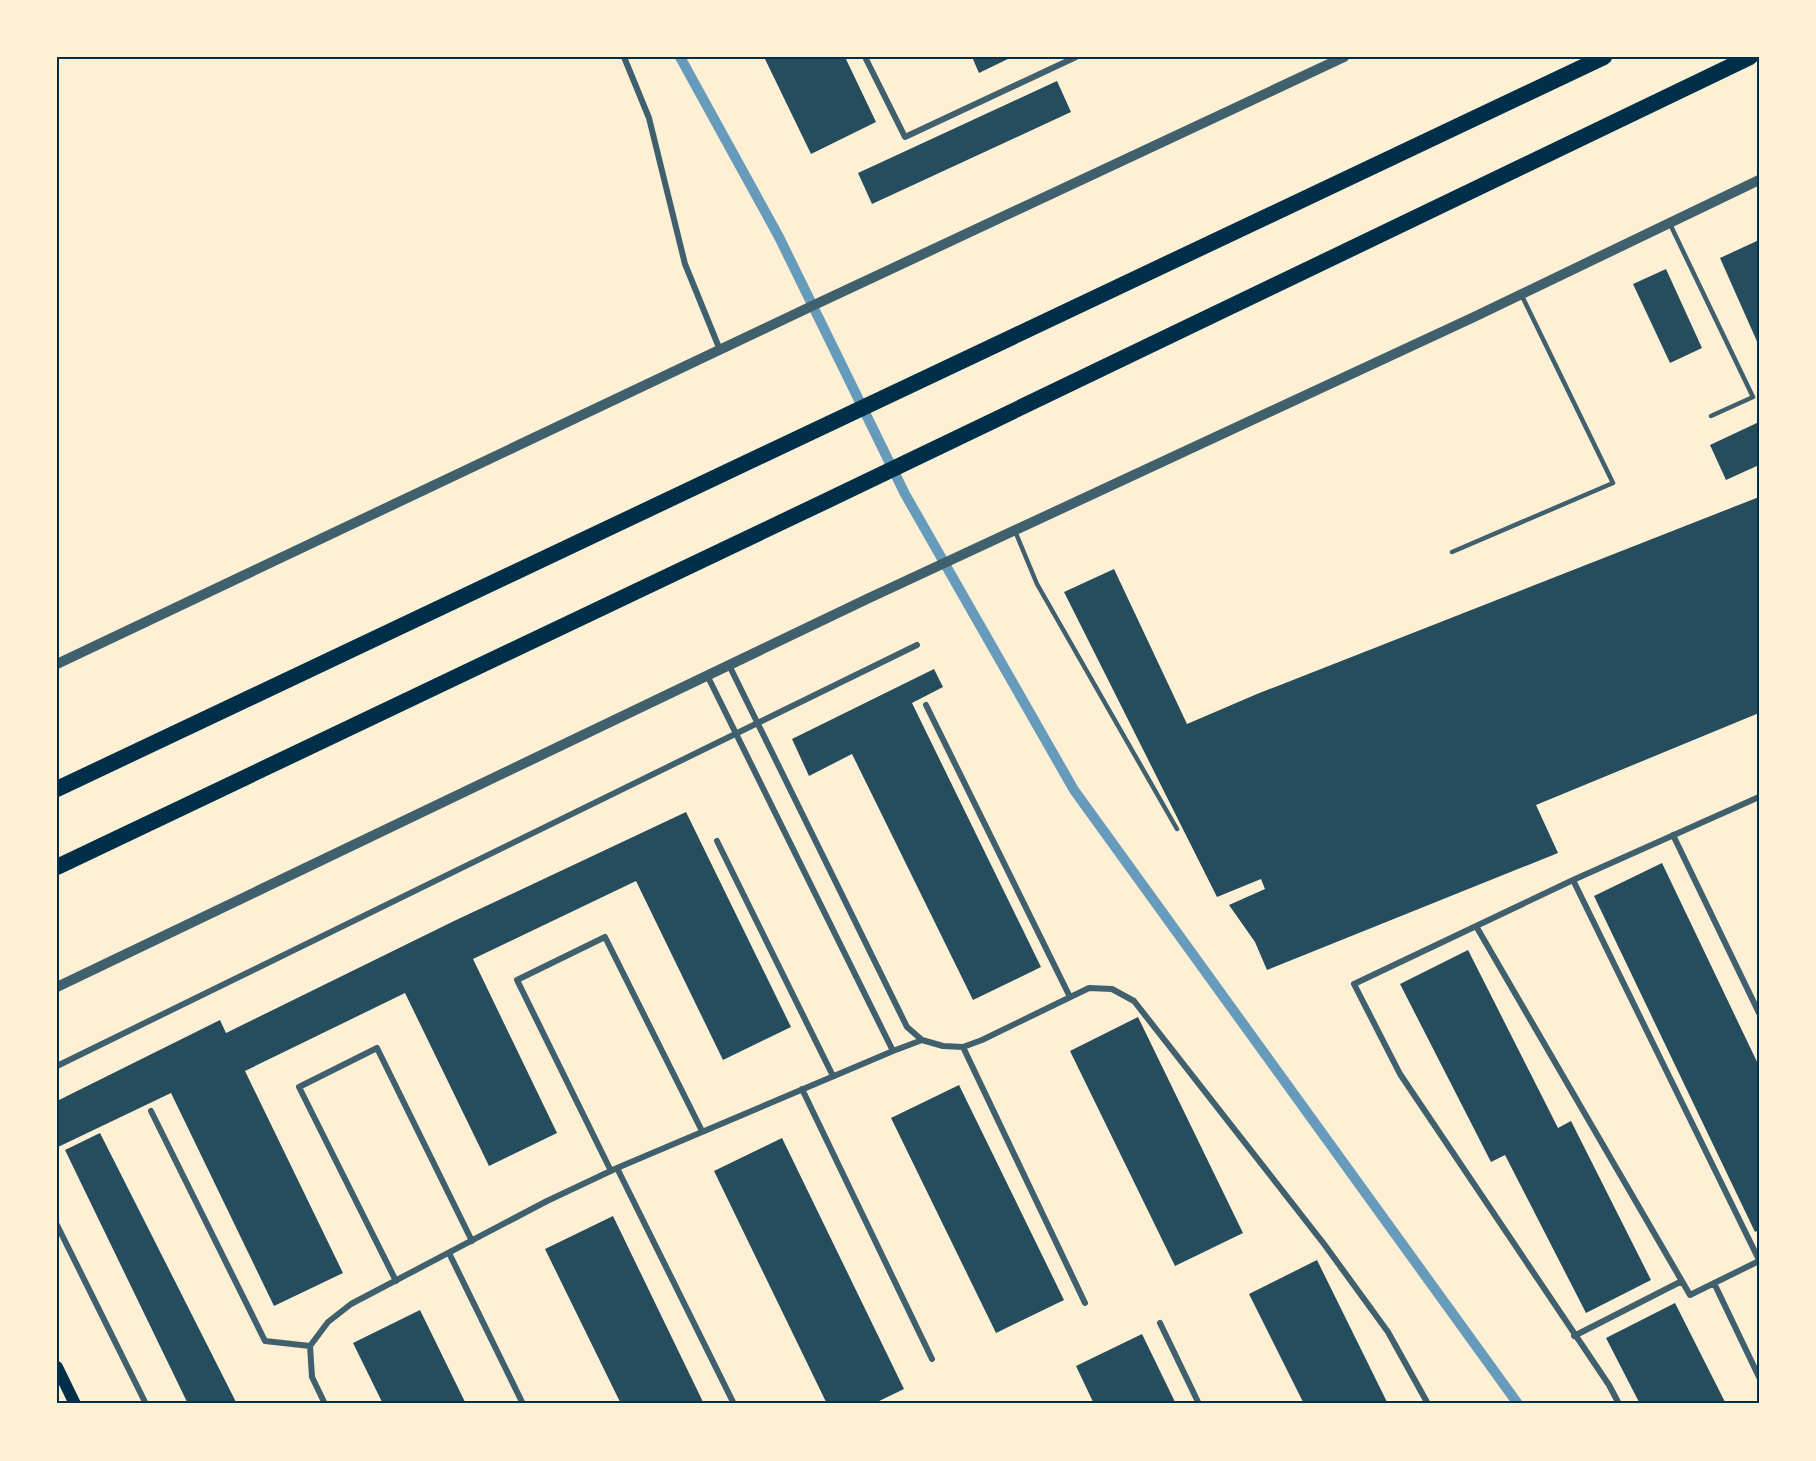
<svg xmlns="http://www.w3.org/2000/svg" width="1816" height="1461" font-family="Figtree,sans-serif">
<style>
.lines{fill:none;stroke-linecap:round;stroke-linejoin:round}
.stream{stroke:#669bbc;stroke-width:10}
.building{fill:#264d5e}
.service{stroke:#3f606c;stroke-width:4.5}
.minor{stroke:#3f606c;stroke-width:6}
.tertiary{stroke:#3f606c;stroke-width:10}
.secondary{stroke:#003049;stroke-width:12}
.trunk{stroke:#003049;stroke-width:16}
.neatline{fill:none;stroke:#003049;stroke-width:2}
</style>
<rect width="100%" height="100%" fill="#fdf0d5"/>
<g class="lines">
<path class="stream" d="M680 57 779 237 905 494 1074 790 1518 1404"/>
</g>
<path class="building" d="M764 57H845L876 122 811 154Z
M972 57H1012L979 73Z
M1057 81 1071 112 872 204 858 173Z
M1759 240V346L1720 258Z
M1666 269 1702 348 1670 363 1633 284Z
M1759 422V465L1726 480 1710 445Z
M1759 497V713L1536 805 1558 853 1267 970 1255 942 1229 905 1265 889 1261 879 1217 897 1064 592 1114 569 1187 724 1257 694Z
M934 669 943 687 912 703 1041 967 973 1000 852 754 809 776 792 739Z
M686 812 791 1027 723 1060 636 881 473 959 557 1133 489 1166 405 993 245 1071 343 1273 274 1306 171 1093 58 1147 57 1101 220 1020 226 1033 454 921Z
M1662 863 1759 1066V1230L1755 1232 1594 896Z
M1468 950 1558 1128 1571 1121 1651 1280 1586 1313 1505 1155 1491 1162 1400 984Z
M1138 1017 1243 1233 1175 1266 1070 1051Z
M959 1085 1064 1300 996 1333 891 1118Z
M100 1133 237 1404H188L65 1150Z
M782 1138 904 1389 873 1404H827L714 1171Z
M613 1216 704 1404H621L545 1249Z
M1317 1260 1388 1404H1304L1249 1294Z
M1675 1303 1726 1404H1640L1606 1338Z
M420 1310 466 1404H383L353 1343Z
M1142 1334 1176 1404H1094L1076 1366Z"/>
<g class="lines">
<path class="service" d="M1670 224 1753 397 1711 416
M1015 531 1037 584 1177 829
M1452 552 1613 483 1521 294"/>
<path class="minor" d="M624 57 649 118 685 264 720 350
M865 57 905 137 1076 57
M729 665 907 1027 922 1040 943 1046 963 1047 982 1040 1089 988 1112 989 1134 1001 1324 1244 1388 1332 1428 1404
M926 705 1070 997
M1673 835 1759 1013
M717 841 833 1076
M1573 880 1759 1260
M1476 926 1690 1295 1759 1261
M963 1047 1085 1303
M893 1051 922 1040
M57 1066 917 645
M802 1089 932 1359
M151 1111 265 1341 310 1346
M617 1168 734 1404
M611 1171 517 980 605 937 702 1131
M57 1225 146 1404
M449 1253 523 1404
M396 1281 299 1087 377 1048 472 1241
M1714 1283 1759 1377
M1160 1323 1199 1404
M1574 1336 1682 1281
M325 1404 312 1377 310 1346 328 1322 351 1304 547 1201 617 1168 893 1051 707 675
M1619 1404 1609 1385 1400 1074 1354 984 1573 880 1759 797"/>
<path class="tertiary" d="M57 664 812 306 1344 57
M57 987 867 599 1474 317 1759 180"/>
<path class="secondary" d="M57 1367 75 1404"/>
<path class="trunk" d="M57 789 1604 57
M57 867 824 502 1750 57"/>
</g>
<rect width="1816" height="1461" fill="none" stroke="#fdf0d5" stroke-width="117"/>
<rect x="58" y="58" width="1700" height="1344" class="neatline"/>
</svg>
